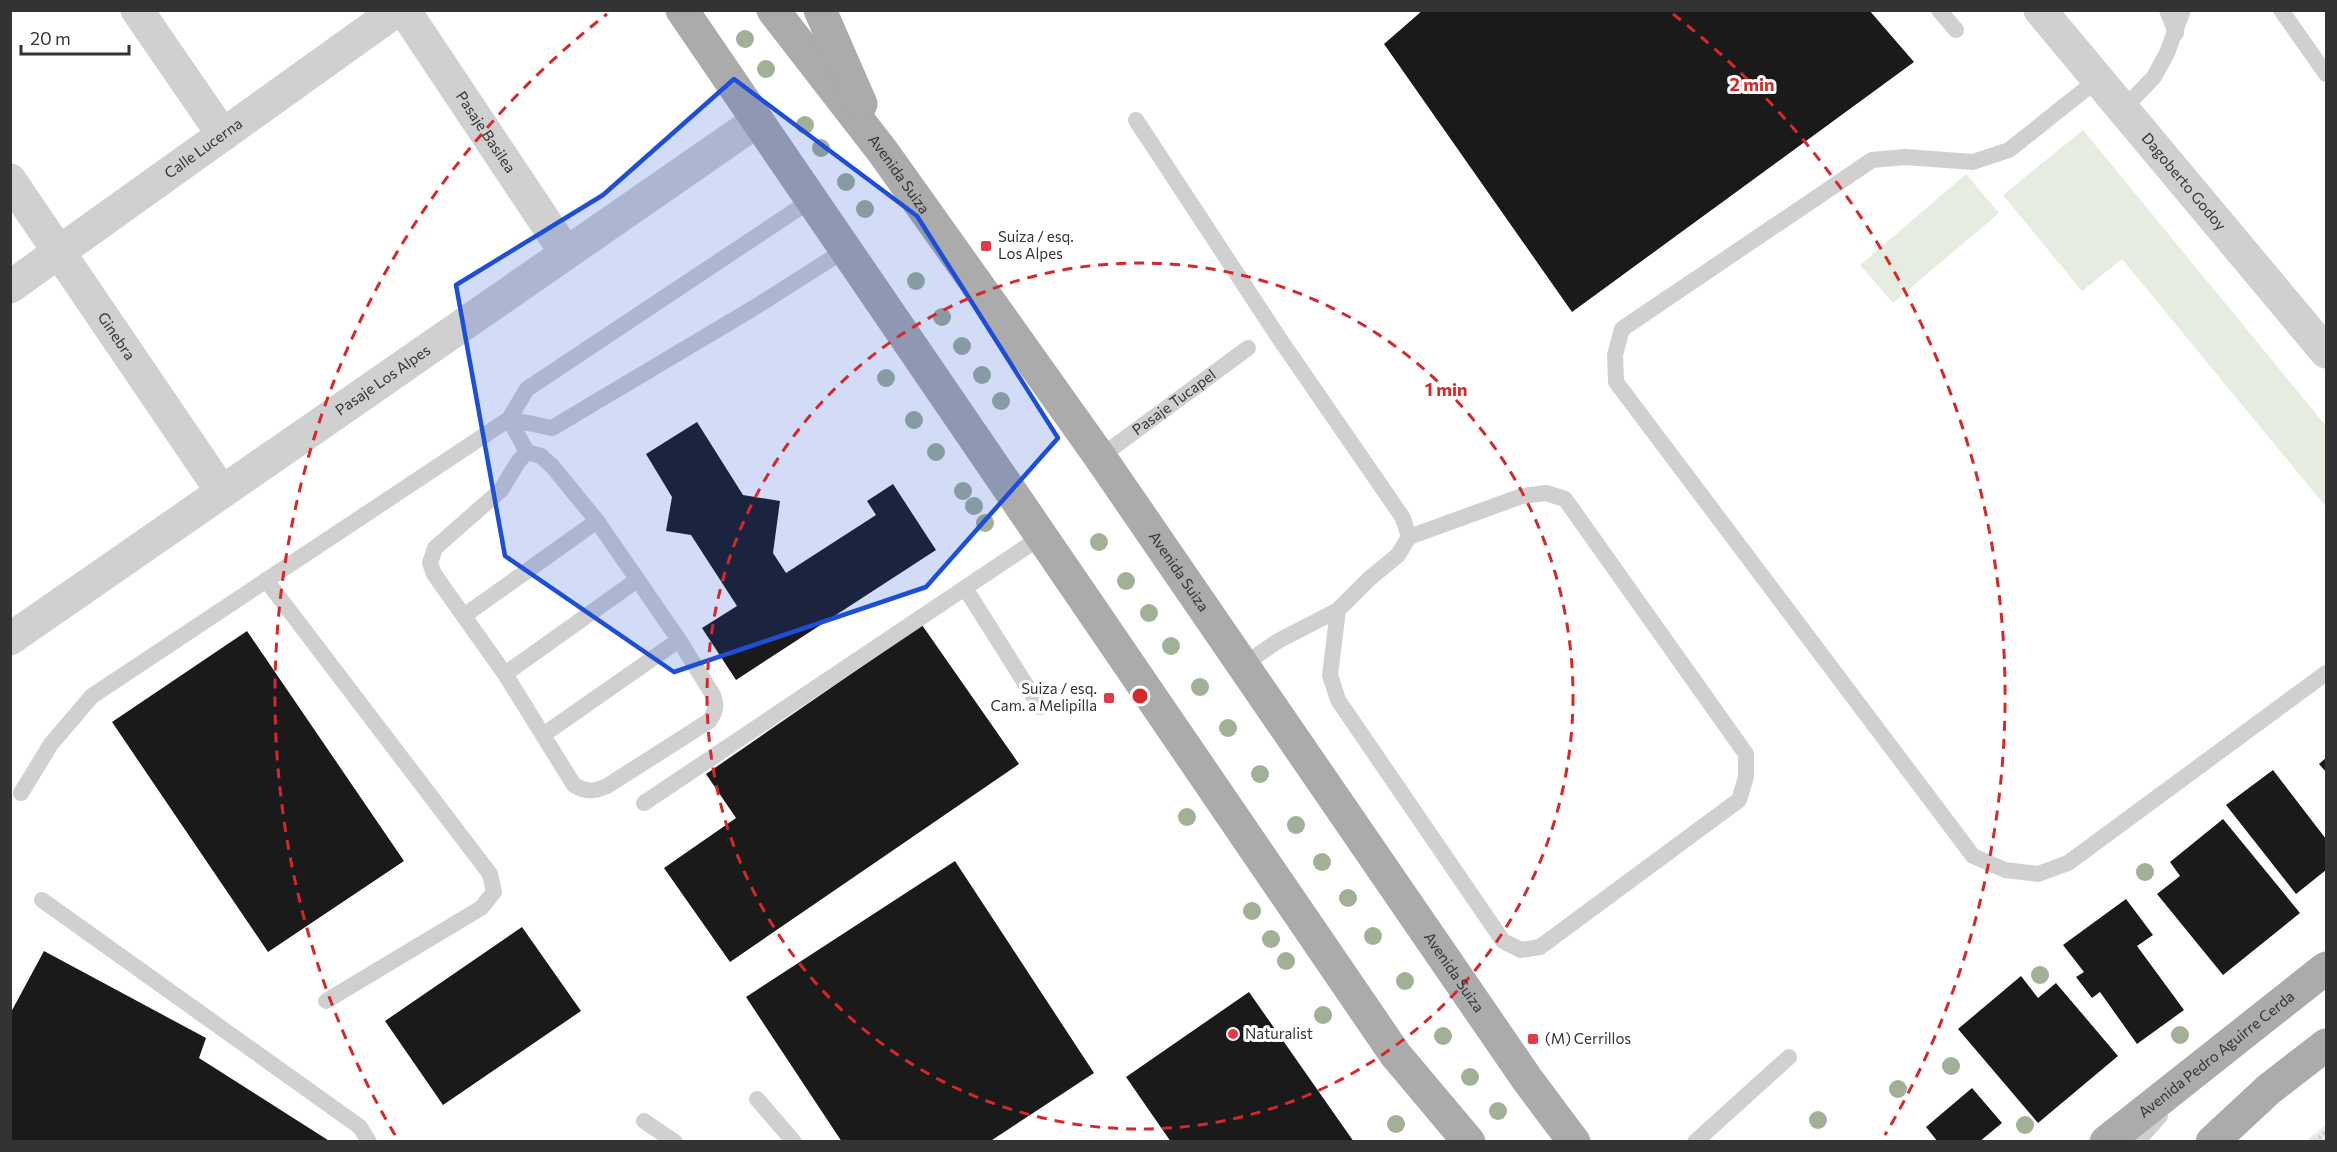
<svg xmlns="http://www.w3.org/2000/svg" width="2337" height="1152" font-family="Commissioner,sans-serif">
<style>
.green{fill:#e6ecdf}
.building{fill:#1a1a1a}
.lines{fill:none;stroke-linecap:round;stroke-linejoin:round}
.path{stroke:#cdcdcd;stroke-width:4;stroke-dasharray:3 3;stroke-linecap:butt}
.service{stroke:#d0d0d0;stroke-width:16}
.minor{stroke:#d0d0d0;stroke-width:33}
.primary{stroke:#ababab;stroke-width:33}
.tree{fill:#a2b095}
.marked{fill:#1d4ed8;fill-opacity:0.2;stroke:#1d4ed8;stroke-width:4.5;stroke-linejoin:round}
.ring{fill:none;stroke:#d62828;stroke-width:3;stroke-dasharray:10 8}
.poi-dot{fill:#e63946;stroke:#fff;stroke-width:2}
.labels{text-anchor:middle;stroke-width:6;stroke-linejoin:round;paint-order:stroke}
.street-label{font-size:15px;fill:#333;stroke:#fff}
.poi-label{font-size:15px;fill:#333;stroke:#fff;text-anchor:start}
.centre{fill:#d62828;stroke:#fff;stroke-width:3}
.ring-label{font-size:18px;text-anchor:middle;font-weight:bold;fill:#d62828;stroke:#fff;stroke-width:6;stroke-linejoin:round;paint-order:stroke}
</style>
<rect width="100%" height="100%" fill="#fff"/>
<path class="green" d="M2083 130 2326 426V507L2122 259 2082 291 2003 195Z
M1966 174 1999 213 1893 303 1860 265Z
M2326 1125V1141H2306L2308 1139Z"/>
<path class="building" d="M1423 10H1869L1914 62 1572 312 1384 44Z
M697 422 743 495 780 501 773 553 786 573 876 515 867 501 893 484 936 550 736 680 702 628 737 606 691 535 666 531 672 497 646 454Z
M922 625 1019 764 730 962 664 868 736 818 706 774Z
M247 631 404 861 268 952 112 722Z
M2326 758V772L2319 764Z
M2273 770 2326 839V870L2296 894 2226 805Z
M2223 819 2300 913 2223 975 2157 894 2180 876 2170 862Z
M955 861 1094 1073 989 1142H842L746 997Z
M2126 899 2153 935 2137 946 2184 1010 2137 1044 2100 992 2092 998 2076 977 2084 972 2063 945Z
M522 927 581 1011 443 1105 385 1021Z
M44 951 206 1038 199 1058 331 1142H10V1014Z
M2021 976 2038 998 2056 983 2118 1056 2038 1123 1958 1029Z
M1249 992 1354 1142H1171L1126 1077Z
M1972 1088 2002 1123 1979 1142H1938L1926 1127Z"/>
<g class="lines">
<path class="path" d="M2314 1142 2326 1132"/>
<g class="service">
<path d="M1939 10 1956 30"/>
<path d="M2167 10 2176 33"/>
<path d="M2281 10 2326 74"/>
<path d="M2097 80 2009 150 1973 162 1905 157 1872 160 1622 329 1615 355 1616 382 1973 856 2005 870 2038 874 2068 863 2326 673"/>
<path d="M2123 109 2154 77 2167 53 2183 10"/>
<path d="M1136 120 1279 338 1403 518 1409 537 1398 555 1369 579 1338 610 1278 641 1243 665"/>
<path d="M811 200 527 389 509 419 552 428 752 309 845 250"/>
<path id="s1" d="M1100 457 1248 348"/>
<path d="M266 580 490 874 494 892 481 908 326 1001"/>
<path d="M965 588 1040 707"/>
<path d="M1338 610 1330 675 1338 700 1503 941 1521 950 1540 947 1739 800 1746 777V754L1565 499 1546 493 1522 496 1409 537"/>
<path d="M465 615 597 521"/>
<path d="M505 674 637 580"/>
<path d="M543 735 679 640"/>
<path d="M21 793 51 744 92 696 509 419 527 452 541 456 553 467 597 521 679 640 713 695C717 705 716 712 709 721L607 786C594 792 586 792 574 785L505 674 434 574 430 563 435 548 501 490 518 462 527 452"/>
<path d="M644 803 1041 537"/>
<path d="M42 900 360 1127 369 1142"/>
<path d="M757 1099 794 1142"/>
<path d="M644 1121 675 1142"/>
<path d="M1695 1142 1789 1057"/>
<path d="M2137 1142 2160 1116"/>
</g>
<g class="minor">
<path d="M137 10 223 135"/>
<path id="s2" d="M404 10 566 253"/>
<path id="s3" d="M2040 10 2326 352"/>
<path id="s4" d="M10 180 222 492"/>
<path id="s5" d="M10 287 397 10"/>
<path id="s6" d="M10 639 757 121"/>
</g>
<g class="primary">
<path d="M682 10 1395 1054 1469 1142"/>
<path id="s7" d="M773 10 883 152 1100 457 1527 1079 1574 1142"/>
<path d="M820 10 861 104"/>
<path id="s8" d="M2106 1142 2326 968"/>
<path d="M2212 1142 2269 1089 2326 1045"/>
</g>
</g>
<g class="tree">
<circle cx="745" cy="39" r="9"/>
<circle cx="766" cy="69" r="9"/>
<circle cx="805" cy="125" r="9"/>
<circle cx="821" cy="148" r="9"/>
<circle cx="846" cy="182" r="9"/>
<circle cx="865" cy="209" r="9"/>
<circle cx="916" cy="281" r="9"/>
<circle cx="942" cy="317" r="9"/>
<circle cx="962" cy="346" r="9"/>
<circle cx="982" cy="375" r="9"/>
<circle cx="886" cy="378" r="9"/>
<circle cx="1001" cy="401" r="9"/>
<circle cx="914" cy="420" r="9"/>
<circle cx="936" cy="452" r="9"/>
<circle cx="963" cy="491" r="9"/>
<circle cx="974" cy="506" r="9"/>
<circle cx="985" cy="523" r="9"/>
<circle cx="1099" cy="542" r="9"/>
<circle cx="1126" cy="581" r="9"/>
<circle cx="1149" cy="613" r="9"/>
<circle cx="1171" cy="646" r="9"/>
<circle cx="1200" cy="687" r="9"/>
<circle cx="1228" cy="728" r="9"/>
<circle cx="1260" cy="774" r="9"/>
<circle cx="1187" cy="817" r="9"/>
<circle cx="1296" cy="825" r="9"/>
<circle cx="1322" cy="862" r="9"/>
<circle cx="2145" cy="872" r="9"/>
<circle cx="1348" cy="898" r="9"/>
<circle cx="1252" cy="911" r="9"/>
<circle cx="1373" cy="936" r="9"/>
<circle cx="1271" cy="939" r="9"/>
<circle cx="1286" cy="961" r="9"/>
<circle cx="2040" cy="975" r="9"/>
<circle cx="1405" cy="981" r="9"/>
<circle cx="1323" cy="1015" r="9"/>
<circle cx="2180" cy="1035" r="9"/>
<circle cx="1443" cy="1036" r="9"/>
<circle cx="1951" cy="1066" r="9"/>
<circle cx="1470" cy="1077" r="9"/>
<circle cx="1898" cy="1089" r="9"/>
<circle cx="1498" cy="1111" r="9"/>
<circle cx="1818" cy="1120" r="9"/>
<circle cx="1396" cy="1124" r="9"/>
<circle cx="2025" cy="1125" r="9"/>
</g>
<path class="marked" d="M734 79 917 216 1058 438 926 587 674 672 505 556 456 285 603 195Z"/>
<g class="ring">
<circle cx="1140" cy="696" r="433"/>
<path d="M395 1135A865 865 0 0 1 607 14M1673 14A865 865 0 0 1 1885 1135"/>
</g>
<g class="poi-dot">
<rect x="980" y="240" width="12" height="12" rx="3"/>
<rect x="1103" y="692" width="12" height="12" rx="3"/>
<circle cx="1233" cy="1034" r="6"/>
<rect x="1527" y="1033" width="12" height="12" rx="3"/>
</g>
<g class="labels">
<g class="street-label">
<text dy="5" stroke="none"><textPath href="#s2" startOffset="147">Pasaje Basilea</textPath></text>
<text dy="5" stroke="none"><textPath href="#s5" startOffset="238">Calle Lucerna</textPath></text>
<text dy="5" stroke="none"><textPath href="#s7" startOffset="207">Avenida Suiza</textPath></text>
<text dy="5" stroke="none"><textPath href="#s3" startOffset="224">Dagoberto Godoy</textPath></text>
<text dy="5" stroke="none"><textPath href="#s4" startOffset="189">Ginebra</textPath></text>
<text dy="5" stroke="none"><textPath href="#s6" startOffset="454">Pasaje Los Alpes</textPath></text>
<text dy="5" stroke="none"><textPath href="#s1" startOffset="92">Pasaje Tucapel</textPath></text>
<text dy="5" stroke="none"><textPath href="#s7" startOffset="693">Avenida Suiza</textPath></text>
<text dy="5" stroke="none"><textPath href="#s7" startOffset="1179">Avenida Suiza</textPath></text>
<text dy="5" stroke="none"><textPath href="#s8" startOffset="141">Avenida Pedro Aguirre Cerda</textPath></text>
</g>
<g class="poi-label">
<text x="998" y="242">Suiza / esq.<tspan x="998" dy="17">Los Alpes</tspan></text>
<text x="1097" y="694" text-anchor="end">Suiza / esq.<tspan x="1097" dy="17">Cam. a Melipilla</tspan></text>
<text x="1245" y="1039">Naturalist</text>
<text x="1545" y="1044">(M) Cerrillos</text>
</g>
</g>
<circle cx="1140" cy="696" r="9" class="centre"/>
<g class="ring-label">
<text x="1752" y="91">2 min</text>
<text x="1446" y="396">1 min</text>
</g>
<rect width="2337" height="1152" fill="none" stroke="#333333" stroke-width="24"/>
<path d="M21 45v9h108v-9" fill="none" stroke="#333333" stroke-width="3"/>
<text x="30" y="45" font-size="18" fill="#333333" stroke="#ffffff" stroke-width="4.5" paint-order="stroke">20 m</text>
</svg>
